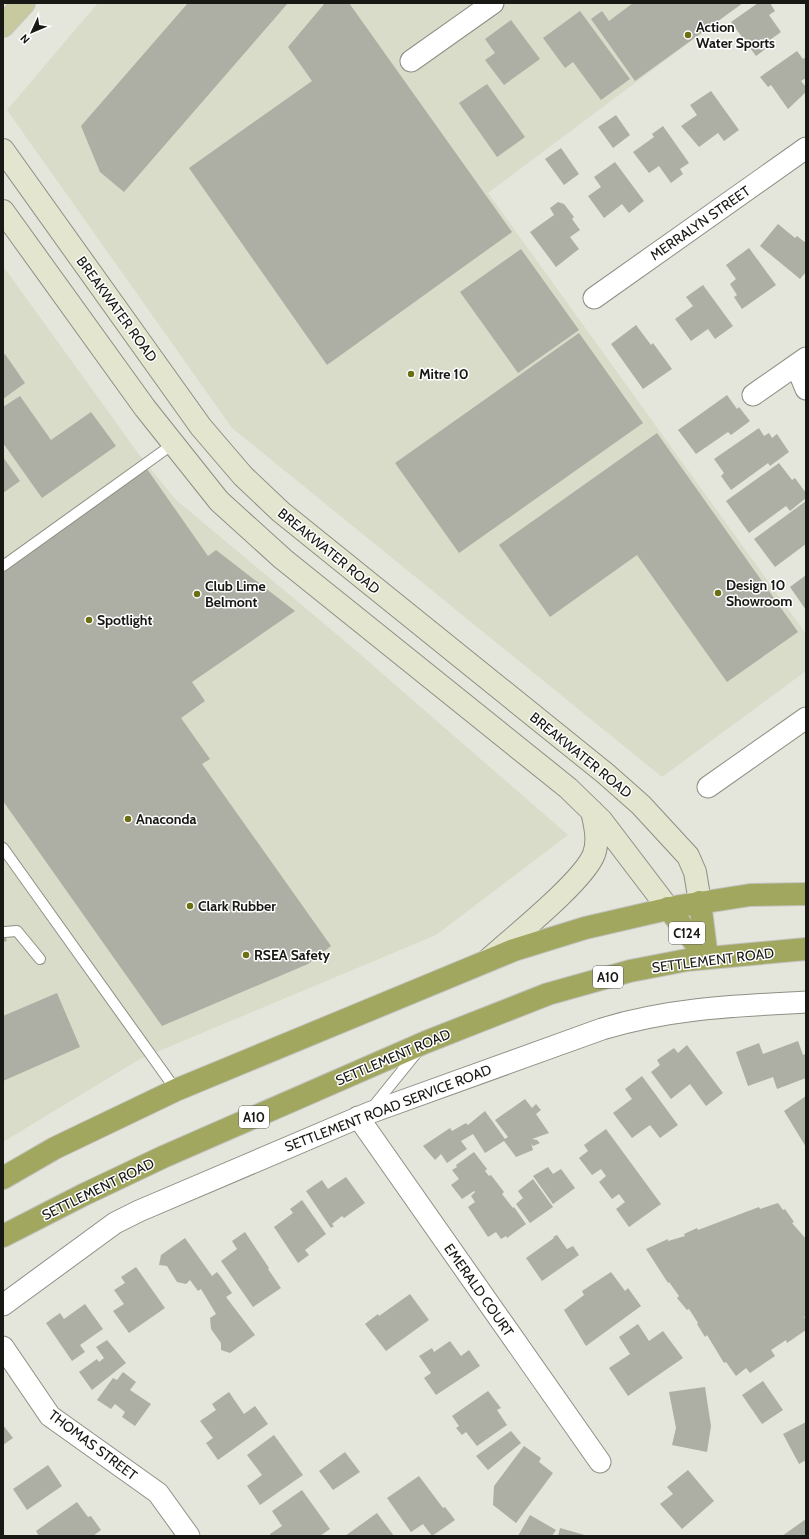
<svg xmlns="http://www.w3.org/2000/svg" width="809" height="1539" font-family="Cabin,sans-serif">
<style>
.built{fill:#d9dcc9}
.building{fill:#adaea4}
.lines{fill:none;stroke-linecap:round;stroke-linejoin:round}
.lane-casing{stroke:#8e8f85;stroke-width:12}
.street-casing{stroke:#8e8f85;stroke-width:23}
.secondary-casing{stroke:#8e8f85;stroke-width:24}
.primary-casing{stroke:#c3c3c2;stroke-width:24}
.highway-casing{stroke:#c3c3c2;stroke-width:24}
.lane{stroke:#fff;stroke-width:10}
.street{stroke:#fff;stroke-width:21}
.secondary{stroke:#e3e5cf;stroke-width:22}
.primary{stroke:#c7ca9f;stroke-width:22}
.highway{stroke:#a1a75f;stroke-width:22}
.poi-dot{fill:#6a6f13;stroke:#fff;stroke-width:1.5}
.labels{text-anchor:middle;stroke-width:3;stroke-linejoin:round;paint-order:stroke}
.shield{fill:#fff;stroke:#5d5d5a;stroke-width:1}
.shield-label{font-size:13px;font-weight:bold;fill:#181814}
.poi-label{font-size:14px;font-weight:bold;fill:#181814;stroke:#fff;text-anchor:start}
.street-label{font-size:14px;fill:#181814;stroke:#fff}
</style>
<rect width="100%" height="100%" fill="#e4e6db"/>
<path class="built" d="M98 3H742L488 193 806 634V671L662 777 232 428 7 110Z
M3 266 138 453 175 499 346 642 568 835 436 935 140 1059 3 1142Z"/>
<path class="building" d="M188 3H288L124 192 100 172 81 126Z
M325 3H349L512 232 327 365 189 168 312 81 288 47Z
M633 3H743L635 81 591 19 602 11 609 21Z
M758 3H770L775 11 769 15 781 32 770 40 772 44 756 56 731 22Z
M580 11 630 79 601 100 573 62 565 68 543 38Z
M511 20 540 59 504 85 485 60 495 53 485 39Z
M797 51 803 59 806 57V78L801 81 806 87V92L788 109 771 85 768 87 760 77Z
M487 84 525 137 497 157 459 103Z
M711 91 739 130 724 141 718 133 699 147 681 126 697 115 690 105Z
M616 115 630 135 613 148 598 127Z
M663 126 689 163 680 169 683 174 671 183 659 166 649 173 633 152 654 137 652 134Z
M561 148 579 174 564 185 545 159Z
M615 162 644 201 629 213 622 204 604 218 588 196 601 187 594 177Z
M558 202 564 204 574 217 572 219 580 230 570 237 579 249 556 267 530 232 554 215 550 208Z
M778 224 795 238 797 236 806 243V272L800 279 760 246Z
M749 248 776 285 742 309 734 297 737 295 730 284 736 279 726 265Z
M521 249 579 330 518 373 460 292Z
M703 285 733 326 715 339 708 329 691 341 675 319 693 306 686 297Z
M636 325 651 345 653 343 672 369 643 389 611 344Z
M579 333 643 423 459 553 395 463Z
M5 354 25 383 3 399V355Z
M727 395 737 409 739 407 750 421 731 435 728 432 696 454 678 430Z
M20 396 51 440 91 412 116 446 42 498 3 443V407Z
M759 428 764 436 769 433 772 438 777 434 789 452 770 466 768 463 731 490 721 476 724 473 714 459Z
M657 433 798 632 727 682 637 555 550 617 499 545Z
M3 457 20 481 3 493Z
M779 463 792 480 795 478 806 493V498L790 511 786 506 749 533 726 501Z
M147 469 208 556 216 550 295 611 192 682 205 701 181 718 210 759 202 764 331 946 308 964 162 1026 3 801V571Z
M806 501V544L775 567 754 539Z
M806 575V610L790 587Z
M3 930 7 941 3 942Z
M57 993 80 1047 3 1081V1016Z
M798 1041 803 1055 806 1054V1078L777 1089 773 1077 748 1086 736 1052 759 1043 763 1054Z
M687 1045 723 1093 706 1106 690 1084 671 1099 651 1072 660 1065 657 1060 674 1048 678 1053Z
M642 1076 678 1125 660 1138 650 1125 632 1138 613 1113 632 1099 625 1089Z
M806 1096V1147L784 1111Z
M525 1099 532 1108 536 1104 541 1110 536 1114 549 1133 532 1139 537 1140 540 1143 533 1146 531 1143 533 1150 516 1157 504 1141 485 1153 473 1134 461 1141 467 1149 447 1163 441 1154 435 1160 423 1146 450 1128 452 1131 466 1123 468 1125 485 1111 505 1139 508 1137 495 1120Z
M606 1129 661 1204 629 1227 616 1209 625 1202 619 1194 612 1199 599 1182 606 1176 601 1169 592 1175 579 1158 588 1151 584 1145Z
M474 1152 487 1169 485 1171 489 1176 491 1175 504 1192 502 1194 513 1208 514 1207 526 1224 507 1238 506 1236 501 1239 496 1232 488 1237 468 1207 475 1202 471 1196 475 1192 474 1191 462 1199 451 1185 459 1179 452 1170 457 1167 456 1165Z
M548 1167 553 1174 561 1169 575 1188 553 1204 533 1176Z
M346 1177 365 1203 344 1218 342 1216 332 1224 334 1226 331 1228 306 1191 322 1180 328 1189Z
M533 1179 553 1207 530 1223 516 1204 523 1198 518 1191Z
M302 1200 326 1234 305 1250 309 1255 298 1263 274 1227 293 1213 290 1209Z
M778 1203 783 1210 785 1209 794 1222 792 1223 806 1239V1315L804 1317 806 1320V1330L787 1343 786 1340 771 1350 775 1356 750 1373 746 1368 736 1376 726 1362 724 1363 707 1335 705 1337 697 1324 698 1323 689 1309 687 1310 677 1298 679 1296 669 1282 668 1283 646 1249 668 1239V1241L685 1236 684 1234 697 1228 698 1230 759 1207 760 1209Z
M245 1232 269 1268 268 1269 281 1288 253 1307 221 1261 237 1249 232 1241Z
M557 1235 567 1249 573 1246 579 1255 542 1281 526 1258 554 1238 553 1237Z
M185 1238 212 1276 217 1272 221 1277 232 1293 226 1297 255 1335 230 1353 221 1350V1343L211 1329 210 1318 216 1314 201 1289 198 1291 190 1280 186 1284 177 1282 167 1266 159 1265 161 1255Z
M136 1267 165 1308 129 1333 113 1311 124 1304 114 1290 125 1283 121 1277Z
M611 1272 625 1291 628 1288 641 1306 586 1346 564 1310 584 1295 582 1291Z
M410 1294 429 1320 386 1351 365 1324 378 1314 379 1316Z
M85 1304 103 1329 80 1345 85 1352 72 1361 46 1323 60 1313 64 1319Z
M638 1324 649 1341 663 1331 683 1358 628 1396 609 1368 630 1354 619 1337Z
M107 1340 126 1363 92 1390 79 1372 97 1359 99 1362 104 1358 96 1347Z
M450 1341 461 1356 469 1350 480 1366 436 1395 424 1378 431 1373 419 1356 432 1348 434 1352Z
M123 1372 136 1382 130 1390 151 1404 135 1426 122 1417 125 1412 115 1404 111 1409 97 1400 113 1378 117 1380Z
M763 1381 783 1410 762 1424 742 1395Z
M705 1387 711 1426 707 1452 672 1445 676 1428 669 1392Z
M488 1391 501 1408 497 1410 507 1425 477 1446 466 1432 462 1435 456 1428 459 1426 452 1416Z
M229 1392 244 1414 255 1406 268 1424 218 1460 206 1443 213 1438 200 1421 216 1410 212 1404Z
M806 1422V1460L799 1464 783 1434Z
M3 1425 13 1438 3 1445Z
M511 1431 521 1443 488 1470 476 1456Z
M274 1435 303 1475 260 1505 247 1486 262 1475 247 1455Z
M524 1446 541 1458 539 1462 553 1473 516 1523 493 1505 494 1486Z
M345 1452 360 1472 333 1490 319 1471Z
M48 1465 62 1486 27 1510 13 1489Z
M688 1470 714 1501 682 1529 660 1504 673 1494 667 1487Z
M419 1476 443 1508 445 1507 455 1520 432 1536 423 1524 411 1532 387 1498Z
M302 1490 330 1529 320 1536H271L270 1534 282 1526 272 1511Z
M77 1502 88 1517 91 1516 101 1530 93 1536H39L36 1531Z
M377 1513 394 1536H345Z
M530 1515 556 1530 552 1536H518Z
M806 1519V1536H782Z
M560 1528 588 1536H558Z"/>
<g class="lines">
<g class="lane-casing">
<path id="lane" d="M3 566 173 444
M3 848 176 1090
M4 932 17 931 40 959
M372 1108 418 1051"/>
</g>
<g class="street-casing">
<path id="street" d="M411 61 493 3
M594 298 806 148
M796 365 806 389
M753 395 806 358
M708 787 806 718
M358 1117 600 1462
M3 1305 115 1223 139 1211 369 1113 602 1029C671 1008 735 1006 806 1002
M3 1347 50 1416 158 1493 189 1536"/>
</g>
<g class="secondary-casing">
<path id="secondary" d="M3 150 201 427 243 476 281 512 606 774 641 805 688 856 695 872 700 902
M3 211 145 408 219 501 283 559 568 788 601 820 668 908
M488 960C512 938 584 881 594 854 599 840 595 825 592 811"/>
</g>
<g class="primary-casing">
<path id="primary" d="M3 26 24 3"/>
</g>
<g class="highway-casing">
<path id="highway" d="M700 902 707 958
M668 908 707 958
M3 1178 55 1148 176 1090 514 950 585 928 680 906 750 895 806 894
M3 1236 83 1195 163 1157 426 1042 548 994 630 971 687 960 806 949"/>
</g>
<use href="#lane" class="lane"/>
<use href="#street" class="street"/>
<use href="#secondary" class="secondary"/>
<use href="#primary" class="primary"/>
<use href="#highway" class="highway"/>
</g>
<g class="poi-dot">
<circle cx="688" cy="35" r="4"/>
<circle cx="411" cy="374" r="4"/>
<circle cx="718" cy="593" r="4"/>
<circle cx="197" cy="594" r="4"/>
<circle cx="89" cy="620" r="4"/>
<circle cx="128" cy="819" r="4"/>
<circle cx="190" cy="906" r="4"/>
<circle cx="246" cy="955" r="4"/>
</g>
<g class="labels">
<g class="shield">
<rect x="669" y="922" width="36" height="22" rx="3"/>
<rect x="593" y="966" width="30" height="22" rx="3"/>
<rect x="239" y="1106" width="30" height="22" rx="3"/>
</g>
<g class="shield-label">
<text x="687" y="938">C124</text>
<text x="608" y="982">A10</text>
<text x="254" y="1122">A10</text>
</g>
<g class="poi-label">
<text x="696" y="32">Action<tspan x="696" dy="16">Water Sports</tspan></text>
<text x="419" y="379">Mitre 10</text>
<text x="726" y="590">Design 10<tspan x="726" dy="16">Showroom</tspan></text>
<text x="205" y="591">Club Lime<tspan x="205" dy="16">Belmont</tspan></text>
<text x="97" y="625">Spotlight</text>
<text x="136" y="824">Anaconda</text>
<text x="198" y="911">Clark Rubber</text>
<text x="254" y="960">RSEA Safety</text>
</g>
<g class="street-label">
<text transform="translate(700 223) rotate(-35)" y="5">MERRALYN STREET</text>
<text transform="translate(117 309) rotate(54)" y="5">BREAKWATER ROAD</text>
<text transform="translate(329 551) rotate(39)" y="5">BREAKWATER ROAD</text>
<text transform="translate(581 755) rotate(39)" y="5">BREAKWATER ROAD</text>
<text transform="translate(713 960) rotate(-7)" y="5">SETTLEMENT ROAD</text>
<text transform="translate(393 1057) rotate(-23)" y="5">SETTLEMENT ROAD</text>
<text transform="translate(388 1108) rotate(-21)" y="5">SETTLEMENT ROAD SERVICE ROAD</text>
<text transform="translate(98 1189) rotate(-26)" y="5">SETTLEMENT ROAD</text>
<text transform="translate(479 1290) rotate(55)" y="5">EMERALD COURT</text>
<text transform="translate(93 1445) rotate(37)" y="5">THOMAS STREET</text>
</g>
</g>
<rect width="809" height="1539" fill="none" stroke="#181814" stroke-width="8"/>
<g transform="translate(32 32) rotate(226)" stroke="#ffffff" stroke-width="3" paint-order="stroke">
<path d="M0-3L7 15L0 10L-7 15Z" fill="#181814"/>
<text y="-6" font-size="11" font-weight="bold" text-anchor="middle" fill="#181814">N</text>
</g>
</svg>
